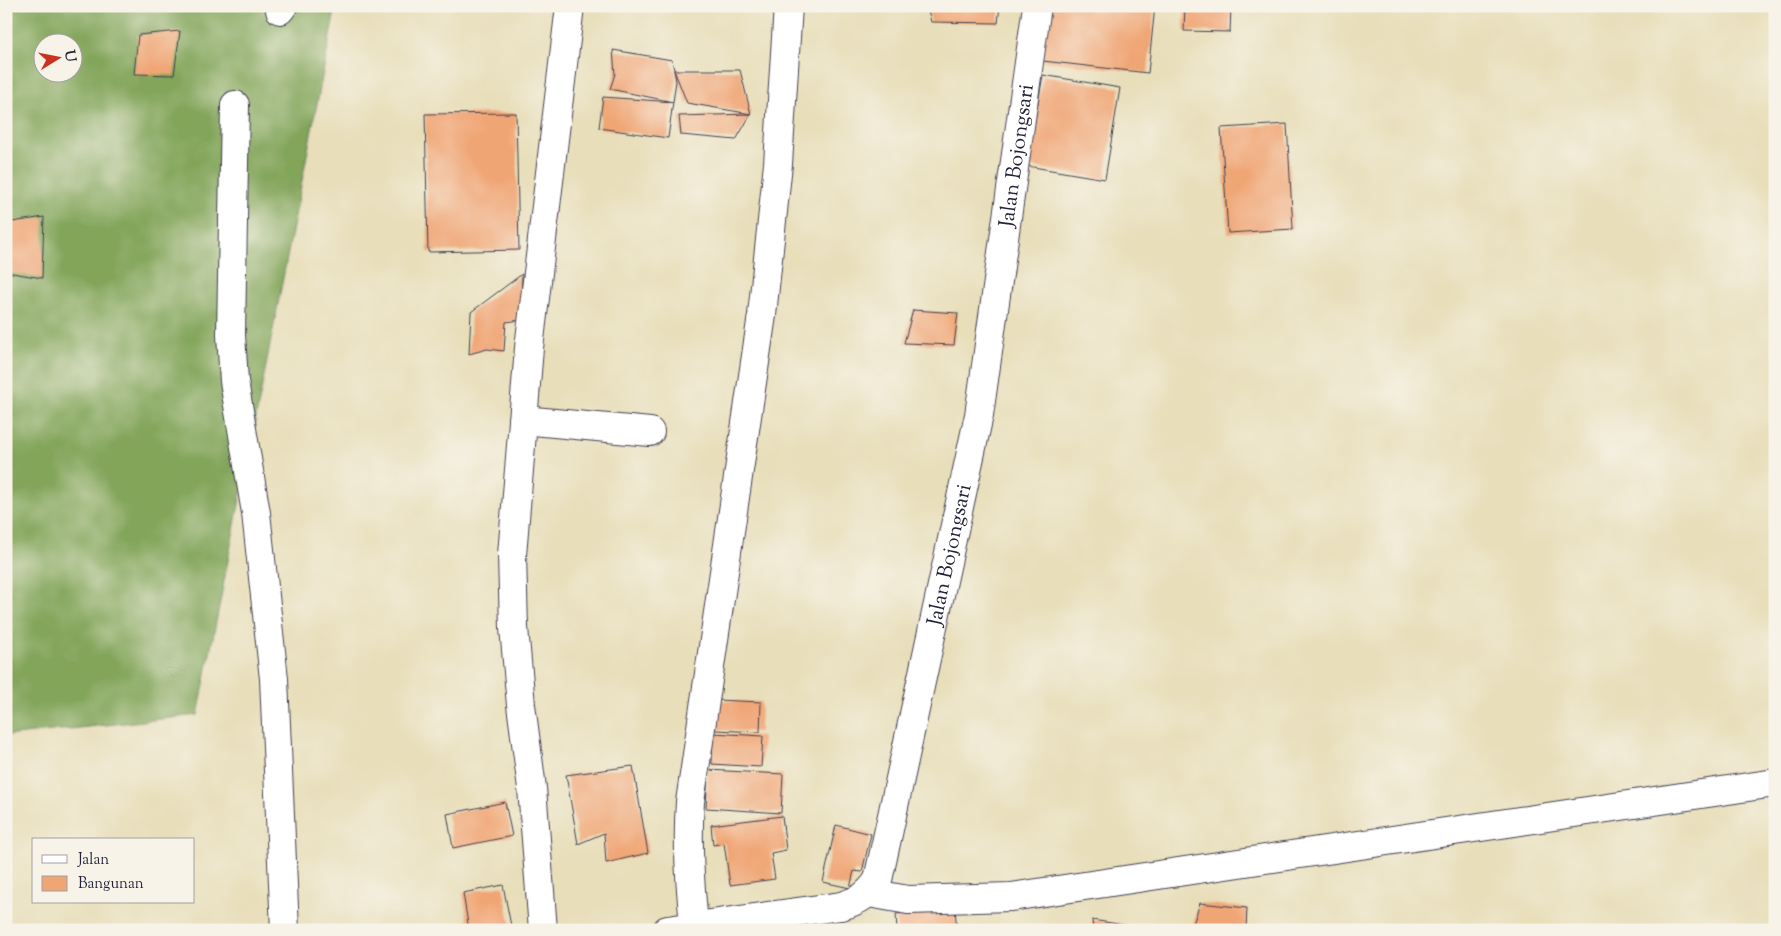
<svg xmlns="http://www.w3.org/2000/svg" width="1781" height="936" font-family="'Sorts Mill Goudy',serif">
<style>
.forest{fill:#82a55a;stroke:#52644a;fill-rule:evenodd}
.building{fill:#f0a575}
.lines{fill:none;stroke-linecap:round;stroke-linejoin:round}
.minor-casing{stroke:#403e4e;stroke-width:30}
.minor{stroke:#fff;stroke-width:28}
.labels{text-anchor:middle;stroke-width:4;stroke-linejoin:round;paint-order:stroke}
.street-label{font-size:21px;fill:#22223b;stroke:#f7f3e8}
</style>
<rect width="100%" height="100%" fill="#f7f3e8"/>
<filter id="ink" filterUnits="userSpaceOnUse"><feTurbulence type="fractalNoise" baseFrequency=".02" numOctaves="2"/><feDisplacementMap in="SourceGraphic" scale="10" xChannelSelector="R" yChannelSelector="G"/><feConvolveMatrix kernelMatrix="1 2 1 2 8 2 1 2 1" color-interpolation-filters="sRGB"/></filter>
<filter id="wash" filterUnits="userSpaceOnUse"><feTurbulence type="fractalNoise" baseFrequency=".0096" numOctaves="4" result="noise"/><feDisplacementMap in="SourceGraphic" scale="20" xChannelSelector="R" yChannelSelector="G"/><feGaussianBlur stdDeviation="1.12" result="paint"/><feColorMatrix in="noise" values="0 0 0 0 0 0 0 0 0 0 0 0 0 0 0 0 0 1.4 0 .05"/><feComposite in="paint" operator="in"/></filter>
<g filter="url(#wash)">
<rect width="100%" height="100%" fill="#e8deba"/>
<path class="forest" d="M6 6H336L198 715 6 736ZM42 42H72V72H42Z"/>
<g id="blocks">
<path class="building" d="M927 6H1000L998 23 931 22Z
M1049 6H1155L1148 73 1043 61Z
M1185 6H1231L1230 32 1184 31Z
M180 31 174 75 134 74 138 35Z
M613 50 672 60 674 70H740L751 114 687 103 674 70 676 81 673 102 610 89 615 74Z
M1043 75 1120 88 1105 179 1027 166Z
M603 97 673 102 668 138 599 128Z
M516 113 519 250 428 252 425 114Z
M751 114 736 140 681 135 679 116Z
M1287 124 1293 229 1228 233 1221 128Z
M44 217 42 278 6 272V223Z
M522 274 521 320 506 322 504 351 487 349 469 354 471 312Z
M913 310 958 313 954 345 904 343Z
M716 700 761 702 760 732 715 730Z
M713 733 763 736 761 767 712 764Z
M633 766 648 853 606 863 604 833 578 844 566 775Z
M708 770 783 774 781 813 706 808Z
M505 802 512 836 453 848 447 814Z
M782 816 786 850 771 853 775 879 730 885 724 843 713 845 711 825Z
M836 825 871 834 862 872 854 871 850 888 823 882Z
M503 885 511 926 495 930H469L463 893Z
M1200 903 1247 908 1246 930H1191Z
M955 909 957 930H897L896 914Z
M1092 920 1144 928V930H1093Z"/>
</g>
</g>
<g filter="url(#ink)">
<use href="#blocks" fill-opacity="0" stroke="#403e4e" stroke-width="1"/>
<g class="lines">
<g class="minor-casing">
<g id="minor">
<path d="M280 10 283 6"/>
<path d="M235 105 231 335 234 381 256 513 274 679 285 930"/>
<path d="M523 420 650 432"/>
<path d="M869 893 908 900 1011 897 1775 783"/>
<path d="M694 925C690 883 687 843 690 802L762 315 778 164 788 6"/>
<path d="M543 930 532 788 521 705 514 628 512 555 529 348 570 6"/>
<path id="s1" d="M667 930 841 906C859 901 868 895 878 880L979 415 1037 6"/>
</g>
</g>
<use href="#minor" class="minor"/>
</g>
</g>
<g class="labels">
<g class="street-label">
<text dy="7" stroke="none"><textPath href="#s1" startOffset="960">Jalan Bojongsari</textPath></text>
<text dy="7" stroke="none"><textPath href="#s1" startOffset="555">Jalan Bojongsari</textPath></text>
</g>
</g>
<rect width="1781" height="936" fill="none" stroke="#f7f3e8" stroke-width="25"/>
<rect x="32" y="838" width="162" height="65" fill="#f7f3e8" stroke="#a29fa3"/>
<rect x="42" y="855" width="25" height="8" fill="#ffffff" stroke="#a29fa3"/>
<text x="78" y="864" font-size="15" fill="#22223b">Jalan</text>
<rect x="42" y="876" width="25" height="15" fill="#f0a575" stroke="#a29fa3"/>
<text x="78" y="888" font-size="15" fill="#22223b">Bangunan</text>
<g transform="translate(58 58) rotate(80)"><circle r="24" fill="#f7f3e8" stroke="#a29fa3"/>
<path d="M0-4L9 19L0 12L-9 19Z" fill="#c8321e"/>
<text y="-8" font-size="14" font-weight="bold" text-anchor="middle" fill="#22223b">U</text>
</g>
</svg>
